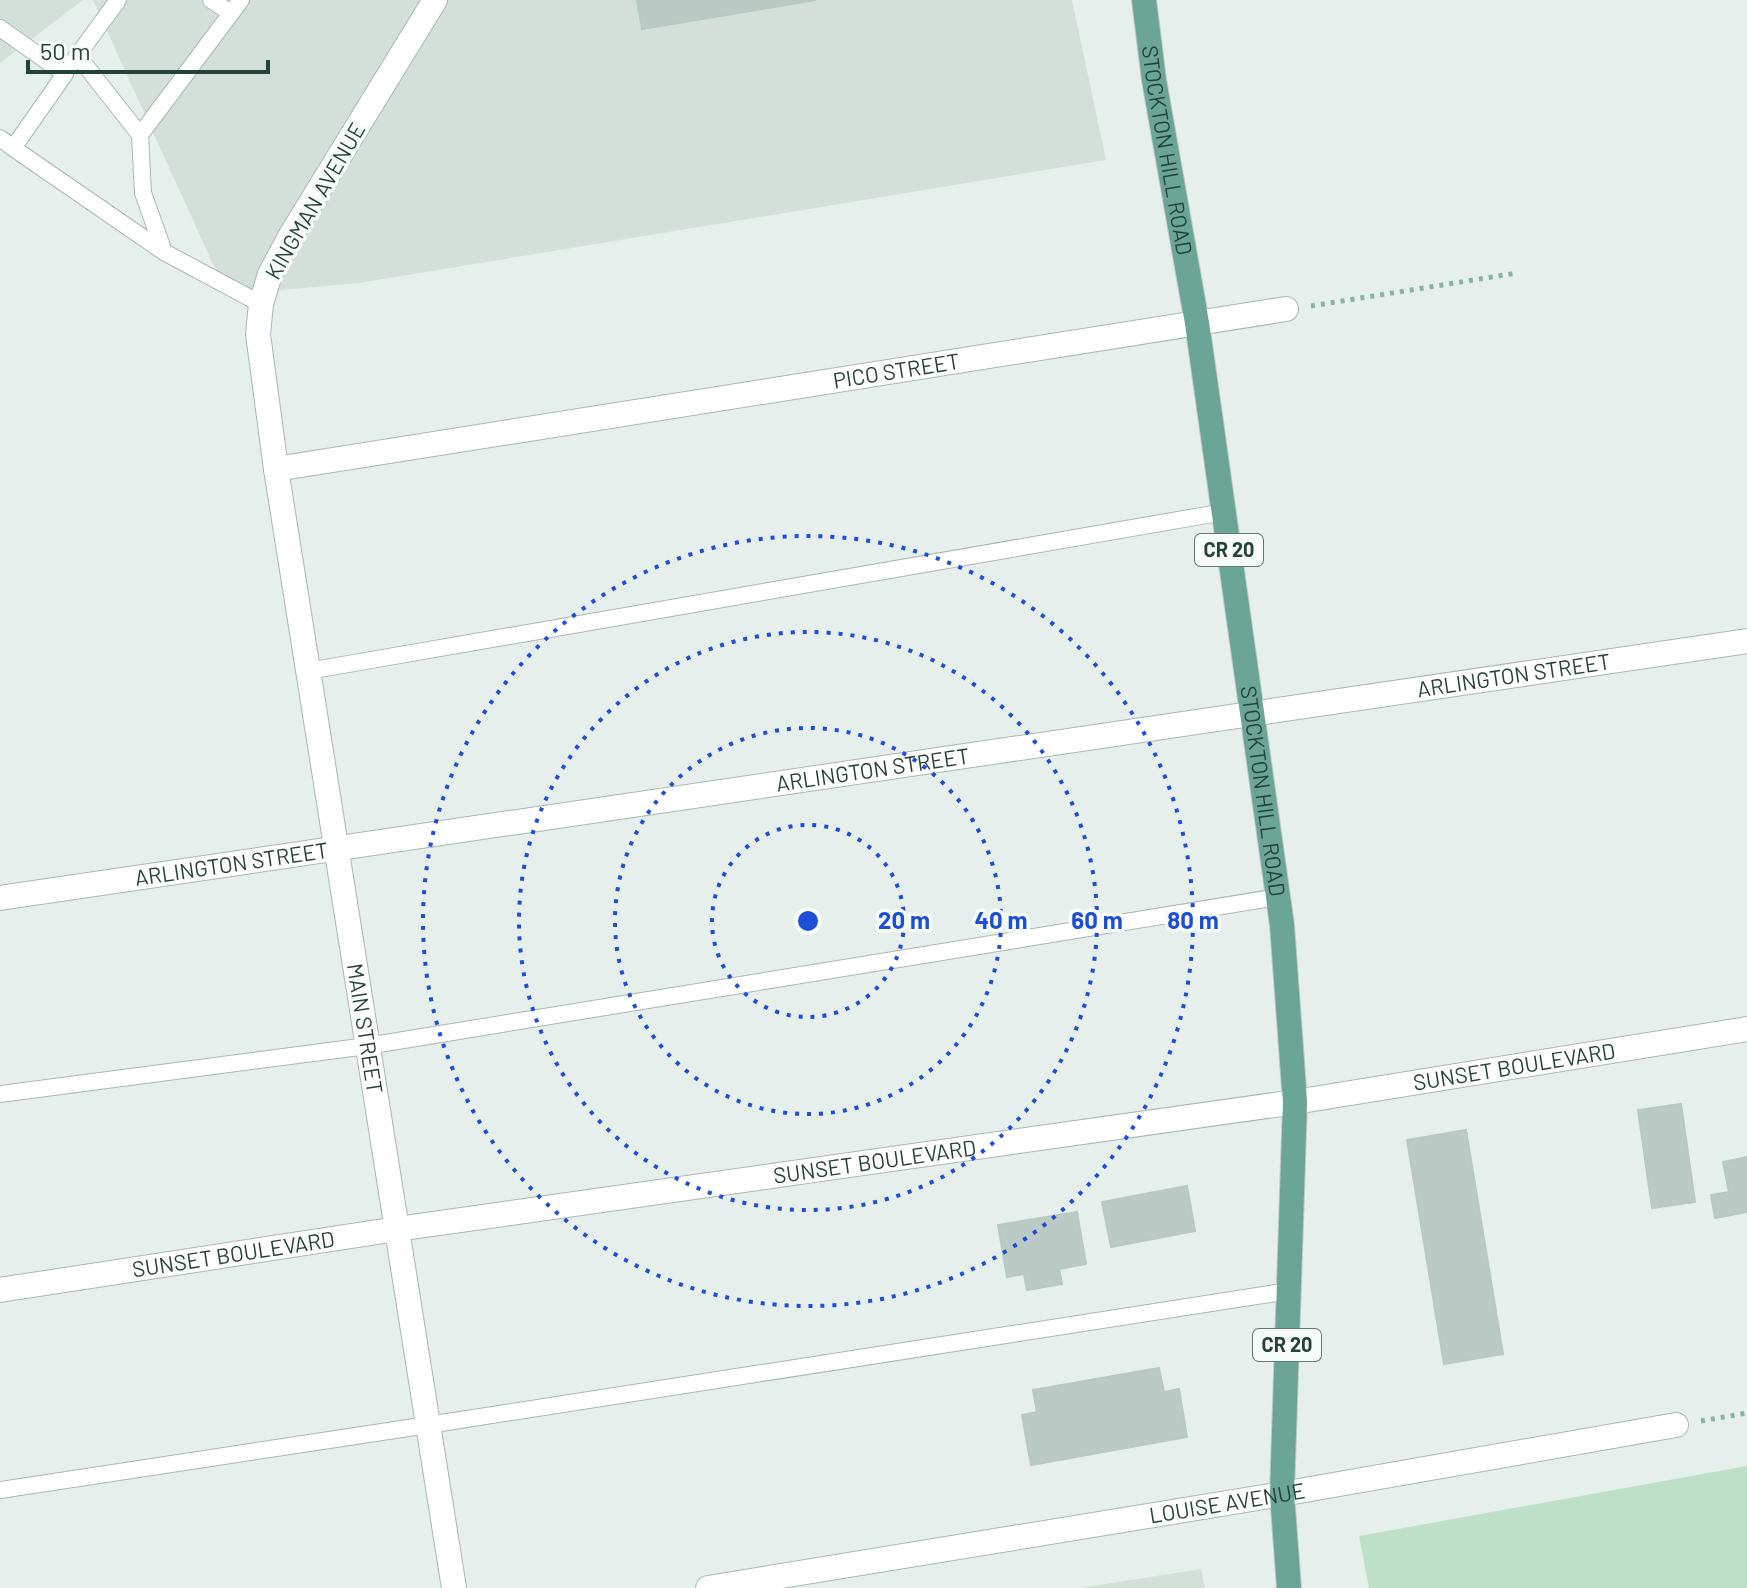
<svg xmlns="http://www.w3.org/2000/svg" width="1747" height="1588" font-family="Barlow,sans-serif">
<style>
.built{fill:#d4dfda}
.green{fill:#bfe0c8}
.building{fill:#bbcac4;stroke:#b8c9c2;stroke-width:2}
.lines{fill:none;stroke-linecap:round;stroke-linejoin:round}
.service-casing{stroke:#a8b8b2;stroke-width:18}
.minor-casing{stroke:#a8b8b2;stroke-width:26}
.tertiary-casing{stroke:#a8b8b2;stroke-width:26}
.primary-casing{stroke:#c2cac8;stroke-width:26}
.path{stroke:#86b3a5;stroke-width:5;stroke-dasharray:4 6;stroke-linecap:butt}
.service{stroke:#fff;stroke-width:16}
.minor{stroke:#fff;stroke-width:24}
.tertiary{stroke:#fff;stroke-width:24}
.primary{stroke:#6aa596;stroke-width:24}
.ring{fill:none;stroke:#1d4ed8;stroke-width:4;stroke-dasharray:4 8}
.labels{text-anchor:middle;stroke-width:7;stroke-linejoin:round;paint-order:stroke}
.shield{fill:#f7fbf9;stroke:#637a73;stroke-width:2}
.shield-label{font-size:20px;font-weight:bold;fill:#24423a}
.street-label{font-size:22px;fill:#24423a;stroke:#f7fbf9}
.centre{fill:#1d4ed8;stroke:#f7fbf9;stroke-width:4}
.ring-label{font-size:24px;text-anchor:middle;font-weight:bold;fill:#1d4ed8;stroke:#f7fbf9;stroke-width:7;stroke-linejoin:round;paint-order:stroke}
</style>
<rect width="100%" height="100%" fill="#e6efeb"/>
<path class="built" d="M0 0H83L0 63Z
M93 0H1072L1106 160 359 283 227 295Z
M1201 1569 1205 1588H1080Z"/>
<path class="green" d="M1747 1466V1588H1369L1359 1536Z"/>
<path class="building" d="M637 0H816L642 29Z
M1681 1104 1695 1202 1652 1208 1638 1110Z
M1466 1130 1503 1354 1444 1364 1407 1140Z
M1747 1157V1212L1715 1218 1711 1195 1729 1192 1723 1162Z
M1187 1186 1195 1231 1111 1247 1102 1202Z
M1077 1212 1086 1264 1059 1269 1062 1284 1027 1290 1024 1274 1007 1277 998 1225Z
M1159 1368 1164 1392 1179 1389 1187 1437 1031 1465 1022 1415 1037 1412 1033 1390Z"/>
<g class="lines">
<g class="service-casing">
<path id="service" d="M211 0 231 13
M0 28 65 74 13 148 0 138
M78 56 140 135 143 193 164 252 261 304
M72 63 118 0
M140 135 241 0
M13 148 164 252
M308 671 1224 512
M0 1094 367 1046 1278 897
M0 1490 428 1425 1289 1291"/>
</g>
<g class="minor-casing">
<g id="minor">
<path id="s1" d="M435 0 291 235 270 274 261 304 258 334 276 469 454 1588"/>
<path id="s2" d="M276 469 1286 309"/>
<path id="s3" d="M0 898 1747 641"/>
<path id="s4" d="M1295 1102 1747 1029"/>
<path id="s5" d="M708 1588 1282 1494 1676 1425"/>
</g>
</g>
<g class="tertiary-casing">
<g id="tertiary">
<path id="s6" d="M0 1290 397 1229 1295 1102"/>
</g>
</g>
<g class="primary-casing">
<g id="primary">
<path id="s7" d="M1144 0 1154 80 1197 323 1282 925 1295 1102 1282 1494 1289 1588"/>
</g>
</g>
<path class="path" d="M1311 306 1517 273
M1701 1421 1747 1413"/>
<use href="#service" class="service"/>
<use href="#minor" class="minor"/>
<use href="#tertiary" class="tertiary"/>
<use href="#primary" class="primary"/>
</g>
<g class="ring">
<circle cx="808" cy="921" r="96"/>
<circle cx="808" cy="921" r="193"/>
<circle cx="808" cy="921" r="289"/>
<circle cx="808" cy="921" r="385"/>
</g>
<g class="labels">
<g class="shield">
<rect x="1195" y="534" width="68" height="32" rx="6"/>
<rect x="1253" y="1329" width="68" height="32" rx="6"/>
</g>
<g class="shield-label">
<text x="1229" y="557">CR 20</text>
<text x="1287" y="1352">CR 20</text>
</g>
<g class="street-label">
<text dy="8" stroke="none"><textPath href="#s7" startOffset="152">STOCKTON HILL ROAD</textPath></text>
<text transform="translate(315 201) rotate(-60)" y="8">KINGMAN AVENUE</text>
<text dy="8" stroke="none"><textPath href="#s2" startOffset="628">PICO STREET</textPath></text>
<text dy="8" stroke="none"><textPath href="#s3" startOffset="1530">ARLINGTON STREET</textPath></text>
<text dy="8" stroke="none"><textPath href="#s3" startOffset="882">ARLINGTON STREET</textPath></text>
<text dy="8" stroke="none"><textPath href="#s7" startOffset="800">STOCKTON HILL ROAD</textPath></text>
<text dy="8" stroke="none"><textPath href="#s3" startOffset="234">ARLINGTON STREET</textPath></text>
<text dy="8" stroke="none"><textPath href="#s1" startOffset="1084">MAIN STREET</textPath></text>
<text dy="8" stroke="none"><textPath href="#s4" startOffset="222">SUNSET BOULEVARD</textPath></text>
<text dy="8" stroke="none"><textPath href="#s6" startOffset="884">SUNSET BOULEVARD</textPath></text>
<text dy="8" stroke="none"><textPath href="#s6" startOffset="236">SUNSET BOULEVARD</textPath></text>
<text dy="8" stroke="none"><textPath href="#s5" startOffset="526">LOUISE AVENUE</textPath></text>
</g>
</g>
<circle cx="808" cy="921" r="12" class="centre"/>
<g class="ring-label">
<text x="904" y="929">20 m</text>
<text x="1001" y="929">40 m</text>
<text x="1097" y="929">60 m</text>
<text x="1193" y="929">80 m</text>
</g>
<path d="M28 60v12h240v-12" fill="none" stroke="#24423a" stroke-width="4"/>
<text x="40" y="60" font-size="24" fill="#24423a" stroke="#f7fbf9" stroke-width="6" paint-order="stroke">50 m</text>
</svg>
